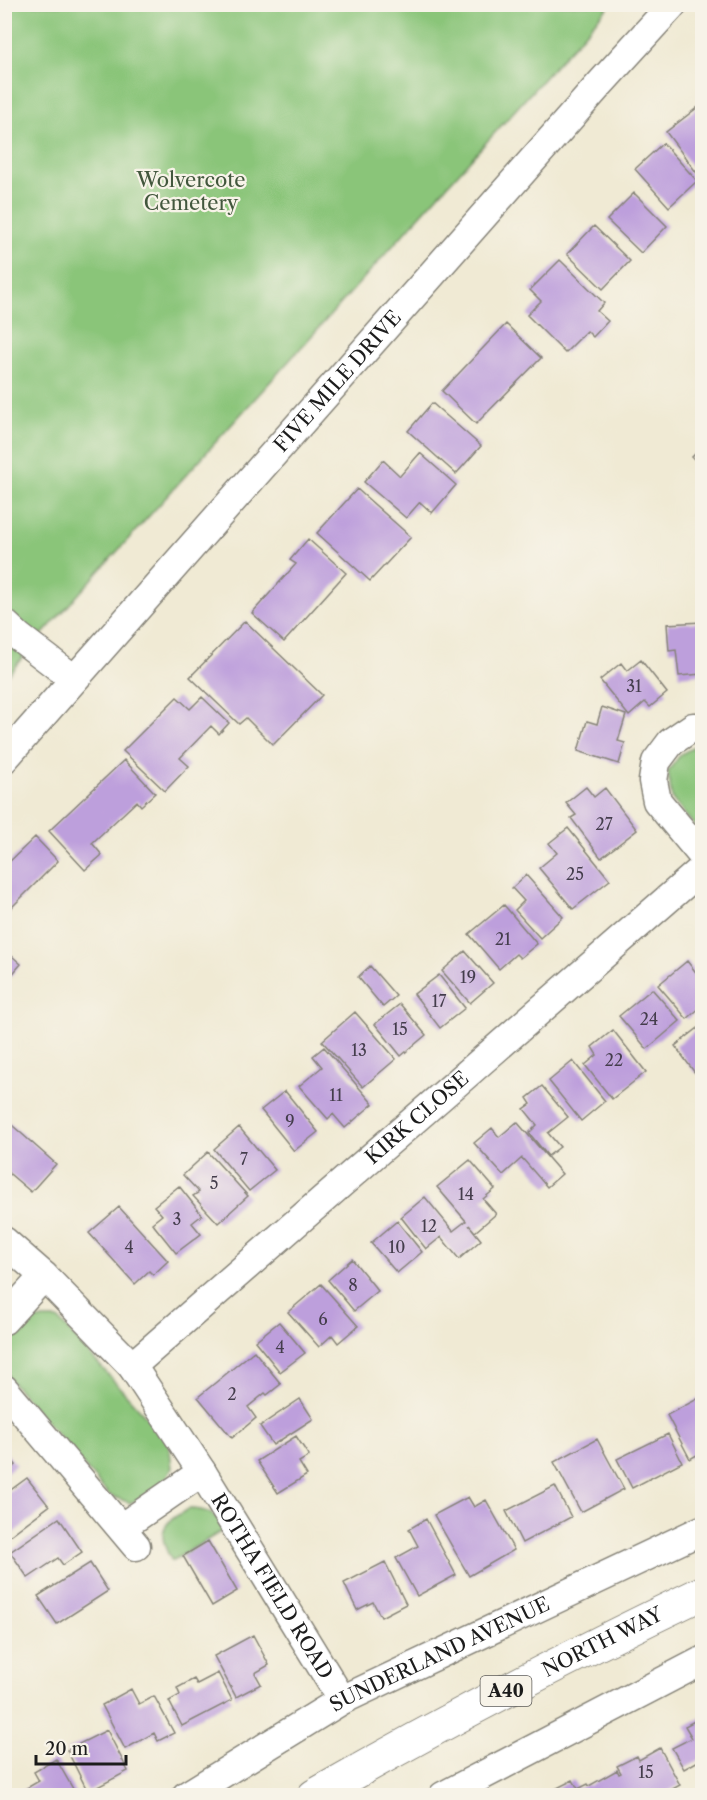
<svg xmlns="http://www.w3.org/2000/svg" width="707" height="1800" font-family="'Libre Caslon Text',serif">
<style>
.green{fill:#8ac579;stroke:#53704a;stroke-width:1.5}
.building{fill:#bd9fdc}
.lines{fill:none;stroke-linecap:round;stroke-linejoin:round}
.minor-casing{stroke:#868378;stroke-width:31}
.highway-casing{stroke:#868378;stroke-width:35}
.minor{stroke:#fff;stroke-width:28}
.highway{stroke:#fff;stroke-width:33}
.labels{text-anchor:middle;stroke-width:4.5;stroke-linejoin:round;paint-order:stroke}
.number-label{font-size:16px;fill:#443d4c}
.shield{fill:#f7f3e8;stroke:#5e5c59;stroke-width:1.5}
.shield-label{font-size:18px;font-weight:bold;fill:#1c1c1c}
.park-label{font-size:20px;fill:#42573d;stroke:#f7f3e8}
.street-label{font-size:20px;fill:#1c1c1c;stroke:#f7f3e8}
</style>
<rect width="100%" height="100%" fill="#f7f3e8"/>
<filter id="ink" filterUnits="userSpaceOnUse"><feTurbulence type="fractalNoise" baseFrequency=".0167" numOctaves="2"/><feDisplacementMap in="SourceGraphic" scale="12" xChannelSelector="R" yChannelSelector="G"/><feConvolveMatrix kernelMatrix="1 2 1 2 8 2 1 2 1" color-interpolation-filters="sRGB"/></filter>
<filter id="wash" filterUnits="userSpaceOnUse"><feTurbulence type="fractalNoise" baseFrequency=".008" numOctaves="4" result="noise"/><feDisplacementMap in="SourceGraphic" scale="24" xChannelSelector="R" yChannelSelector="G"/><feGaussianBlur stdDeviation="1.35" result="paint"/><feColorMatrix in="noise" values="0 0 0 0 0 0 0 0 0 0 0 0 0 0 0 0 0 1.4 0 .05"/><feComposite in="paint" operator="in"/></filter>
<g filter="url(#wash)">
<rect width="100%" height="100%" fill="#f0ead4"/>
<path class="green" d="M5 5H610L31 647 5 679Z
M699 744H702V835L672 799 668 771 681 754Z
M34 1319H58L169 1442 172 1468 159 1491 130 1503 109 1495 6 1375 4 1345 16 1329Z
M189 1509C207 1509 215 1514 227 1528L172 1561C156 1534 161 1522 189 1509Z"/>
<g id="blocks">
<path class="building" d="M702 104V180L666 132Z
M663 143 697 181 669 207 635 169Z
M634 193 667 226 641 253 607 220Z
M594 226 630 261 603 289 567 254Z
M560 260 604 303 597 311 608 321 593 337 587 331 565 353 527 315 541 301 530 290Z
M506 324 541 358 476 424 442 391Z
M432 403 481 446 456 474 408 431Z
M702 447V467L692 457Z
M420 453 456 485 432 513 420 502 406 518 364 482 383 460 400 476Z
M357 489 411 537 370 581 317 533Z
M308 539 346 573 284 642 252 613 296 564 290 560Z
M245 621 322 695 273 745 246 718 239 724 190 677Z
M702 622V674L679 676 676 650 669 651 667 624Z
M641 660 667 693 650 707 645 702 629 716 600 680 621 663 627 671Z
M177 697 190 709 202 697 229 723 219 734 211 726 180 758 189 766 165 791 123 751Z
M602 707 626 715 618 741 625 743 619 764 578 751 587 721 597 724Z
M124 760 155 793 141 806 137 801 92 843 102 855 85 870 49 831Z
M586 787 594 797 605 788 637 830 601 858 571 818 576 815 566 803Z
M568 828 610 880 573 909 539 868 557 853 549 843Z
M35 837 58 861 4 915V867Z
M526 875 563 917 540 938 515 910 524 901 512 888Z
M504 905 537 944 520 958 516 954 499 969 469 934Z
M4 949 21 964 9 978 4 974Z
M465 951 493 983 470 1003 442 971Z
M687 961 702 980V1006L687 1019 658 985Z
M370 966 396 996 383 1007 358 977Z
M439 975 465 1008 440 1028 414 994Z
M652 989 680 1021 647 1049 619 1016Z
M400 1004 426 1035 401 1056 375 1024Z
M355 1012 396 1059 363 1087 322 1041Z
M702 1025V1068L695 1073 675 1046Z
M613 1030 646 1072 612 1099 585 1065 597 1055 592 1047Z
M324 1047 373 1104 345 1128 333 1114 328 1119 299 1086 322 1067 313 1056Z
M573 1061 605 1101 581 1121 549 1081Z
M542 1086 568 1117 548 1133 560 1147 548 1156 529 1133 537 1125 524 1109 531 1104 527 1098Z
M285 1091 318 1132 294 1151 261 1110Z
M4 1118 56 1164 31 1192 4 1169Z
M517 1122 562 1174 547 1187 522 1158 503 1175 474 1143 492 1128 499 1137Z
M239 1127 275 1170 249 1191 214 1149Z
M208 1152 248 1196 218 1223 193 1196 199 1192 183 1175Z
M470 1160 495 1189 483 1199 496 1214 475 1232 469 1225 481 1240 459 1259 441 1237 426 1249 401 1217 425 1197 453 1231 466 1221 437 1187Z
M179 1186 202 1215 192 1223 201 1234 176 1253 152 1223 162 1215 154 1206Z
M119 1207 168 1261 153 1275 149 1271 135 1284 89 1233Z
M397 1221 422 1252 397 1273 371 1243Z
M352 1259 378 1291 354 1311 328 1280Z
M321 1284 358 1326 338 1343 332 1335 319 1347 288 1312Z
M279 1322 305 1353 280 1372 255 1341Z
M254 1351 281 1384 267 1395 265 1393 248 1407 256 1418 232 1438 198 1397Z
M701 1397 702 1401V1452L690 1459 667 1415Z
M300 1399 313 1419 273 1445 260 1426Z
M668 1434 682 1462 632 1488 617 1459Z
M296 1436 309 1456 299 1462 307 1475 278 1493 257 1461Z
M597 1439 624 1489 581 1512 554 1462Z
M4 1450 16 1465 4 1474Z
M27 1478 49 1506 4 1540V1495Z
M555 1486 571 1517 522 1543 506 1511Z
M468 1497 474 1507 486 1500 514 1550 469 1576 434 1515Z
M59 1518 82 1552 63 1565 58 1558 28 1578 10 1552Z
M426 1519 456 1575 417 1596 396 1558 418 1546 409 1529Z
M208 1541 237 1591 212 1606 183 1556Z
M385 1562 406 1604 381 1617 373 1602 357 1610 344 1583Z
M90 1563 108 1591 57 1624 38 1596Z
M253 1635 269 1665 255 1673 261 1684 236 1697 214 1656Z
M218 1673 232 1700 182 1726 169 1701 180 1695 177 1688 194 1679 197 1684Z
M131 1689 139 1704 154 1696 174 1733 158 1741 154 1733 125 1749 102 1705Z
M702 1717V1759L684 1769 672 1748 692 1738 685 1726Z
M107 1730 128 1771 88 1792 67 1750Z
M660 1748 680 1785 660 1796H552L557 1793 555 1789 573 1780 578 1789 588 1784 589 1786 617 1770 619 1774 621 1773 617 1766 637 1756 639 1760Z
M56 1759 77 1796H13L39 1781 34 1772Z"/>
</g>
</g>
<g filter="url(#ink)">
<use href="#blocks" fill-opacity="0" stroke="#868378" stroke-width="1.5"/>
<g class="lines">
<g class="minor-casing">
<g id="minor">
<path d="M4 623 19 637 74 679"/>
<path d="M702 727H693L671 742 656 762 653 781 657 801 702 855"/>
<path id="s1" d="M4 759 599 85 673 4"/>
<path id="s2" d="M4 1241 44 1276 132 1366 202 1472 342 1700"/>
<path d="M4 1320 44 1276"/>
<path id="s3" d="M132 1366 702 869"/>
<path d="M4 1389 136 1546"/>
<path d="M122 1527 202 1472"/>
<path id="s4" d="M186 1796 342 1700 702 1530"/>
<path d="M443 1796 702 1661"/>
</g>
</g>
<g class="highway-casing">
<g id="highway">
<path id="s5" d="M314 1796C441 1723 570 1656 702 1593"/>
</g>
</g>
<use href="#minor" class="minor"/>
<use href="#highway" class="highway"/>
</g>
</g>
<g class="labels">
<g class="number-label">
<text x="634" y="692">31</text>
<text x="604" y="830">27</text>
<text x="575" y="880">25</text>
<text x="503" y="945">21</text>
<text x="468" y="983">19</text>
<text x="439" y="1007">17</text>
<text x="649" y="1025">24</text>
<text x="400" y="1035">15</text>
<text x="359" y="1056">13</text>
<text x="614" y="1066">22</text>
<text x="336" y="1101">11</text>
<text x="290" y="1127">9</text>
<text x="244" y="1165">7</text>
<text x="214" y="1189">5</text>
<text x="466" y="1200">14</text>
<text x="177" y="1225">3</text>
<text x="429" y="1232">12</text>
<text x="129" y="1253">4</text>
<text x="397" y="1253">10</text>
<text x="353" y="1291">8</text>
<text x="323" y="1325">6</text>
<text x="280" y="1353">4</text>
<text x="232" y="1400">2</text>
<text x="646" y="1778">15</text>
</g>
<rect class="shield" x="480.5" y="1676" width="51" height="30" rx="4.5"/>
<g class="shield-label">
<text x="506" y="1697">A40</text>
</g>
<g class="park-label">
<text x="191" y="187">Wolvercote<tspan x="191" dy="23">Cemetery</tspan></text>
</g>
<g class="street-label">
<text dy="7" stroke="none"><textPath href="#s1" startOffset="504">FIVE MILE DRIVE</textPath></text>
<text dy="7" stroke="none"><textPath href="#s3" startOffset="378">KIRK CLOSE</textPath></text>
<text dy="7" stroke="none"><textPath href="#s2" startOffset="440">ROTHA FIELD ROAD</textPath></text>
<text dy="7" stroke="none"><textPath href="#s5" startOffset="327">NORTH WAY</textPath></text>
<text dy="7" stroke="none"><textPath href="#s4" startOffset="291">SUNDERLAND AVENUE</textPath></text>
</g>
</g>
<rect width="707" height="1800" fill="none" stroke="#f7f3e8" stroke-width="24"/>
<path d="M36 1755v9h90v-9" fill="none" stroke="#1c1c1c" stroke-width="3"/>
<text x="45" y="1755" font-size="18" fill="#1c1c1c" stroke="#f7f3e8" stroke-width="4.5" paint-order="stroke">20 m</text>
</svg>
